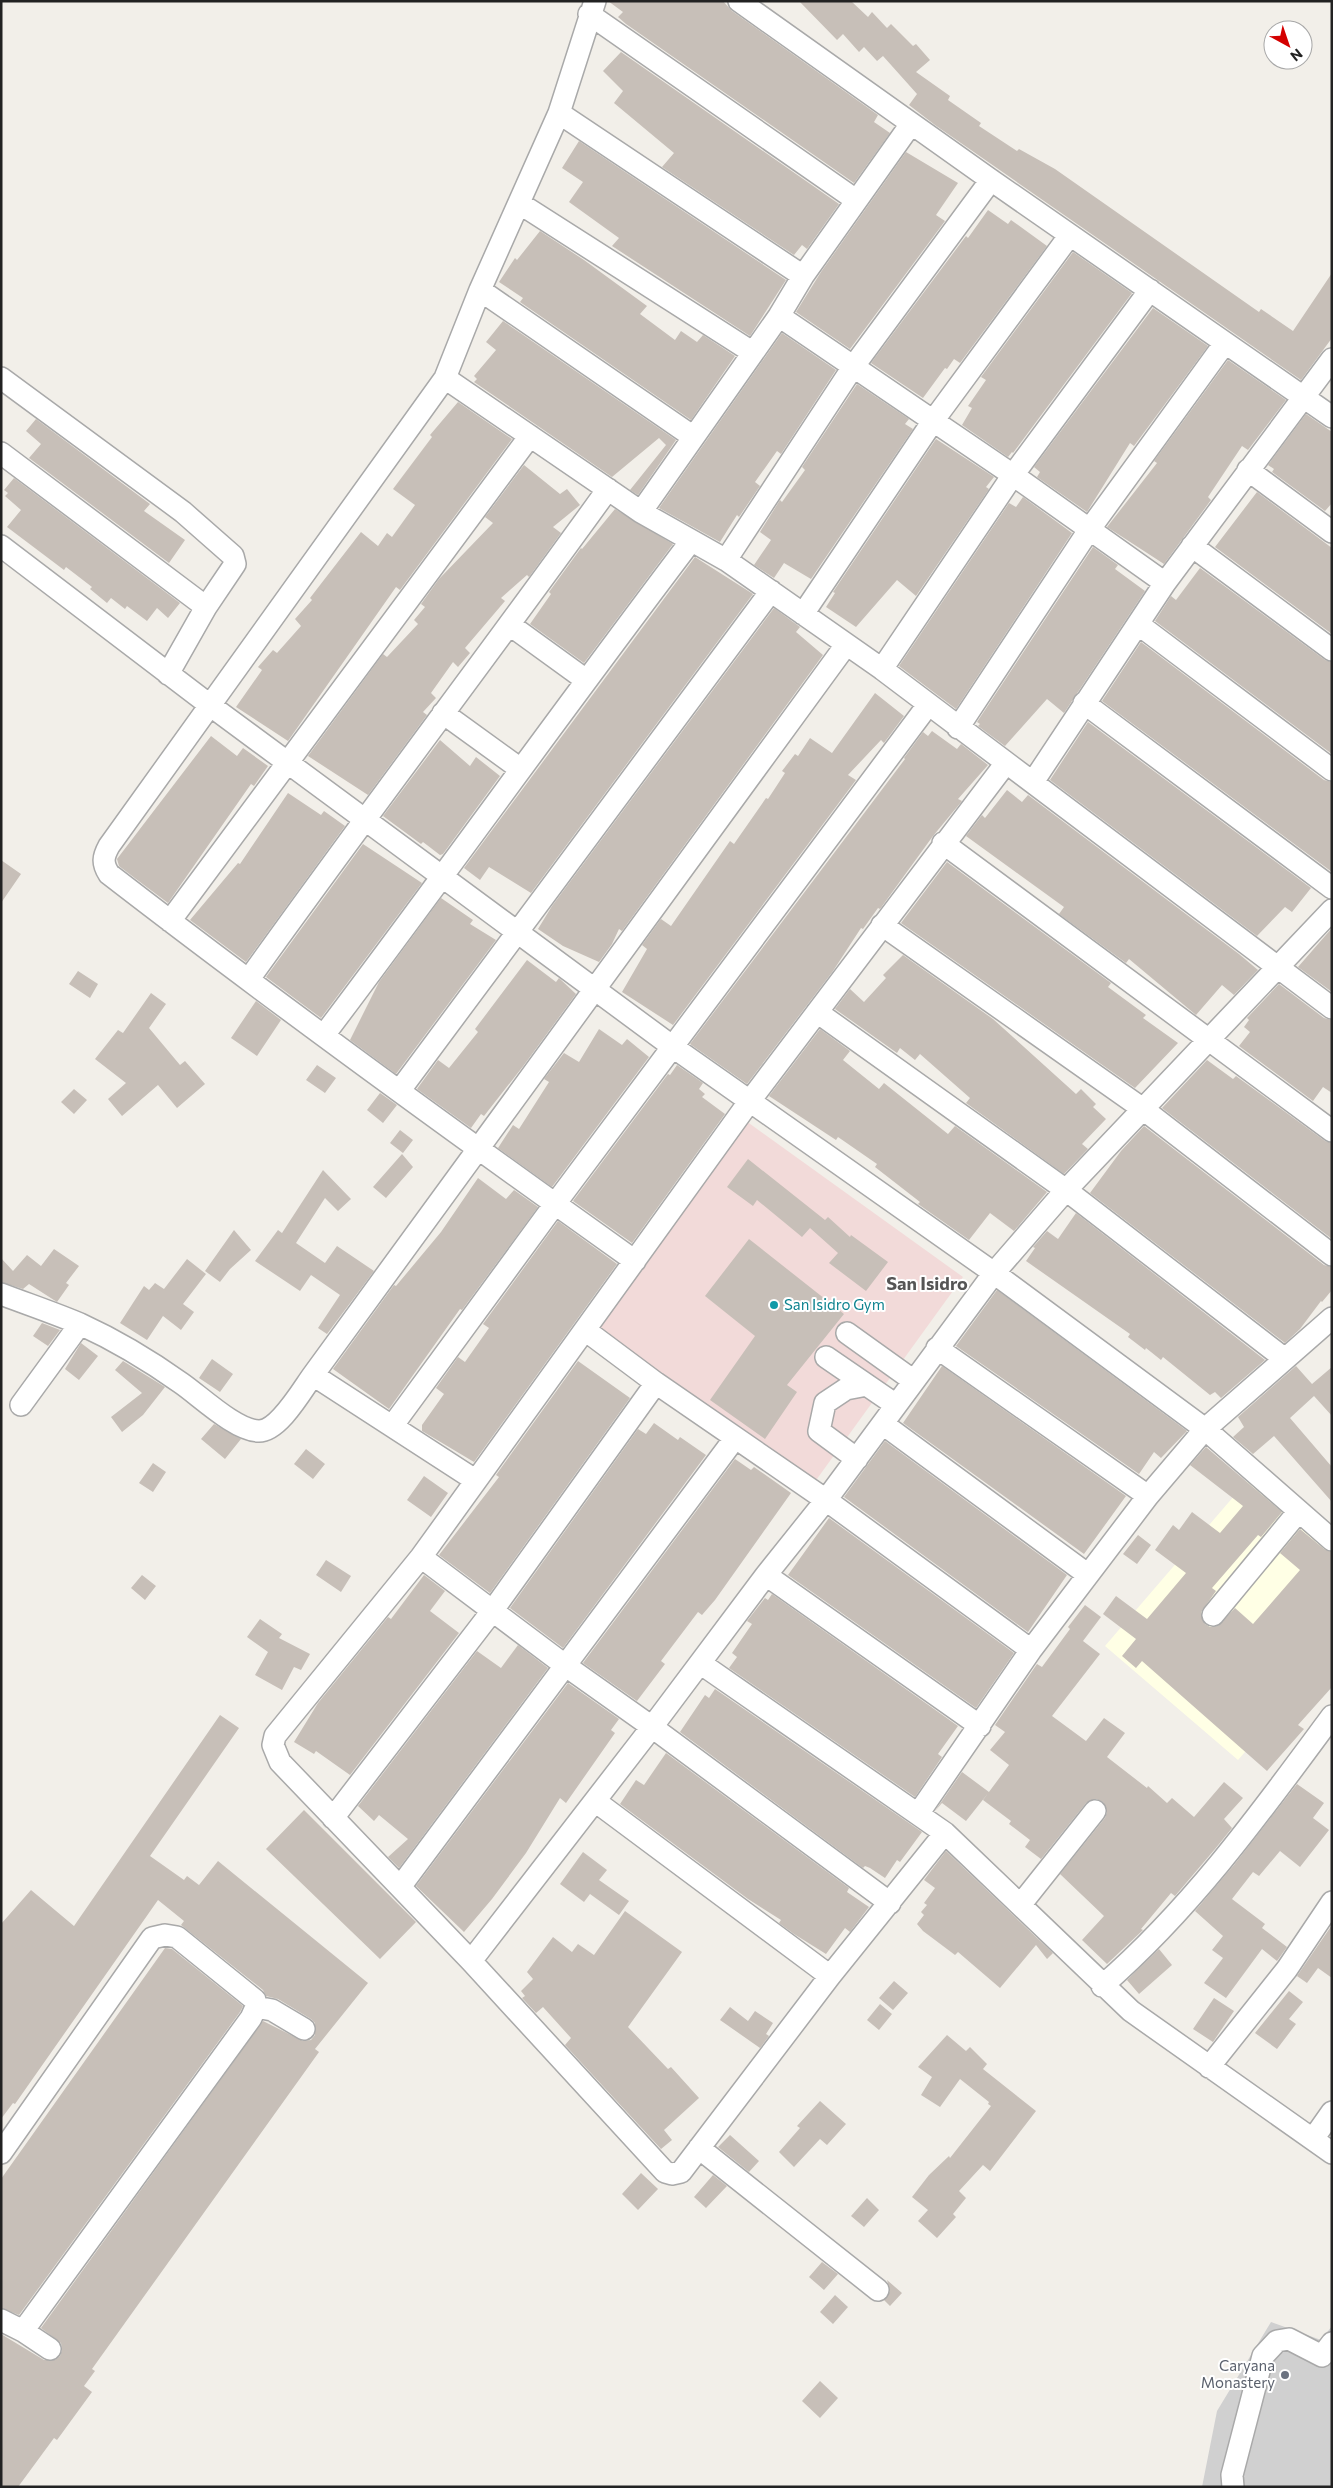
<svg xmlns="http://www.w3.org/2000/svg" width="1333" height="2488" font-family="Commissioner,sans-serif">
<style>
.commercial{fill:#f2dad9}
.education{fill:#ffffe5}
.religious{fill:#d0d0d0}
.building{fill:#c7bfb8}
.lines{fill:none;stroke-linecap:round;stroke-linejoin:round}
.minor-casing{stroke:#a9a9a9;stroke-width:24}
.minor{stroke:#fff;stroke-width:21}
.culture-dot{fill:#0f9aa8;stroke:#fff;stroke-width:2}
.worship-dot{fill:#6b7280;stroke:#fff;stroke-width:2}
.labels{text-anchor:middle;stroke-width:4;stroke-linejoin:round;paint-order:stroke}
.culture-label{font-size:15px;fill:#0d838f;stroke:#fff;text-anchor:start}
.worship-label{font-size:15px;fill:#5b616d;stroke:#fff;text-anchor:end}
.quarter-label{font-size:18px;font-weight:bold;fill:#555;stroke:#fff}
</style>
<rect width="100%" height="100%" fill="#f2efe9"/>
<path class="commercial" d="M746 1121 963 1277 814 1483 597 1328Z"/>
<path class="education" d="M1253 1474 1332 1541V1652L1238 1760 1105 1646Z"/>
<path class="religious" d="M1271 2322 1321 2340 1332 2326V2487H1202L1217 2411Z"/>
<path class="building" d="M608 1H723L732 11 878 115 874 122 890 133 854 183 626 24 618 17 623 12Z
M799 1H851L868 17 872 12 887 28 891 24 913 46 916 44 930 60 916 72 950 96 948 100 981 123 979 126 1017 151 1019 149 1055 169 1259 312 1261 309 1293 331 1332 273V338L1301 380 935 125 909 105 917 94 883 56 877 61 864 47 859 52 843 34 837 40Z
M621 52 839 204 807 249 802 245 794 255 662 167 674 153 614 103 623 91 603 71Z
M579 141 786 280 750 336 612 246 619 238 569 202 583 182 562 168Z
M906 152 958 183 936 215 945 221 850 349 796 312 821 272Z
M988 210 1008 224 1011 220 1047 246 960 363 954 359 947 369 945 368 923 398 871 363 966 236 968 238Z
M540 231 584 260 647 306 640 314 675 340 681 331 697 342 703 335 735 356 691 420 520 302 523 298 499 282 515 258 517 260Z
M1073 252 1132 293 1013 453 1012 452 1008 457 962 425 972 408 968 406 986 380 981 377Z
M1153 308 1208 346 1134 446 1130 443 1087 512 1037 477 1040 472 1034 467Z
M503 321 676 440 638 495 630 490 666 445 659 438 612 477 474 382 477 379 474 376 496 350 486 342Z
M782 333 836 370 781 454 777 451 755 482 760 486 739 517 737 515 720 542 659 508Z
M1228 360 1286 400 1248 450 1242 446 1208 497 1211 500 1164 564 1107 527 1157 463 1154 461Z
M857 384 909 419 905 424 913 429 811 579 784 563 774 578 754 565 771 540 760 532 780 500 782 502 805 470 802 467Z
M458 402 512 439 400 590 396 587 288 741 236 707 262 670 258 667 273 650 277 653 301 626 295 619 312 600 310 598 361 532 378 546 387 533 392 537 415 505 393 489 432 437 430 435Z
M1306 414 1332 432V503L1325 511 1272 472 1274 469 1268 465Z
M36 419 150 504 144 511 185 540 169 563 29 458 41 444 26 431Z
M936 439 994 477 986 487 989 489 916 596 897 580 856 627 826 607 835 593 833 592Z
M524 465 560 494 567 489 580 505 553 527 561 533 529 577 527 575 501 598 505 601 465 648 470 653 458 667 453 662 431 693 436 698 423 712 427 715 368 795 308 756 383 654 387 657 418 624 414 620 425 607 421 604 439 579 493 523 485 517Z
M14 478 180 603 168 618 157 608 147 621 127 606 125 609 111 598 107 603 90 589 92 587 66 567 64 570 7 527 21 510 5 496 8 493 4 490Z
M1257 492 1332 548V634L1215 547Z
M1023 497 1072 533 956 709 899 666 1009 503 1016 507Z
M615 509 673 544 584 663 530 624 551 594 549 592 581 548 582 549Z
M1093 547 1118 565 1115 569 1145 591 1064 713 1047 699 1005 746 978 726 980 724 977 722Z
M695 557 753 594 531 893 489 867 480 880 464 868Z
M1200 568 1325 660 1332 662V754L1155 621 1171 596 1176 600Z
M774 608 800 627 796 632 823 655 622 931 619 929 612 944 599 962 563 946 538 929 552 906Z
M1141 642 1324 780 1332 782V872L1102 701Z
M875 693 904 716 884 743 881 740 848 775 856 780 673 1025 622 992 647 949 642 945 661 919 671 926 730 841 734 844 766 798 768 799 785 773 782 771 795 754 798 756 810 738 832 753Z
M1088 722 1311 888 1292 912 1285 907 1257 936 1050 780Z
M932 731 957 749 961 744 988 765 958 799 962 801 933 836 880 909 878 908 863 929 861 928 833 971 747 1084 690 1044 905 759 904 758 923 732 928 736Z
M211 736 237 756 243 748 268 766 254 786 251 784 168 903 136 879 138 877 136 879 119 866 117 859Z
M440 740 470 766 476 757 500 776 443 854 440 855 423 842 421 844 383 816Z
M1007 790 1022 802 1028 795 1239 954 1258 970 1234 995 1222 985 1196 1015 1129 959 1126 963 1059 914 1064 907 966 836 982 815 985 818Z
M288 793 321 815 324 811 345 826 246 962 190 920 238 863 240 864Z
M363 844 422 883 321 1018 266 977Z
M1 860 21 874 1 903Z
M947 862 1111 983 1108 987 1146 1015 1143 1018 1178 1043 1135 1088 901 923Z
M441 898 473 920 470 924 496 940 396 1074 350 1040 379 982Z
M1332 928V992L1298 967Z
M903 955 993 1019 1076 1094 1081 1089 1096 1104 1093 1107 1106 1119 1082 1144 1088 1149 1064 1174 966 1103 970 1098 920 1054 915 1060 900 1048 897 1053 835 1009 850 989 864 1002 886 978 883 975Z
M527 960 556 982 559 978 576 994 524 1065 484 1116 481 1114 471 1128 417 1089 438 1060 449 1068 478 1032 475 1029Z
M78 971 98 984 90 998 69 984Z
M1279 984 1324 1018 1332 1020V1093L1323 1087 1313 1101 1239 1046 1250 1032 1244 1027 1249 1020 1247 1018Z
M151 993 166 1004 149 1028 180 1065 185 1061 205 1084 177 1108 158 1085 122 1116 108 1099 126 1083 95 1059 118 1030 123 1033Z
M256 1001 281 1020 257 1056 231 1038Z
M599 1029 622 1045 627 1039 649 1057 552 1187 498 1148 513 1125 519 1129 549 1082 544 1079 564 1053 579 1062Z
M820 1029 850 1051 843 1060 879 1089 884 1083 948 1134 955 1126 1047 1192 1014 1231 990 1213 969 1240 918 1204 920 1202 875 1167 877 1164 838 1137 836 1140 769 1096Z
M1207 1060 1233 1079 1236 1076 1325 1141 1332 1143V1239L1162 1108Z
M317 1065 336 1078 325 1093 306 1080Z
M677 1065 703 1083 699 1089 705 1094 702 1097 725 1114 632 1243 573 1201 668 1074 670 1075Z
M74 1089 87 1100 74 1114 61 1102Z
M380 1093 397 1105 383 1123 367 1110Z
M1144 1126 1324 1265 1332 1267V1290L1322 1302 1321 1301 1300 1329 1285 1343 1090 1193 1121 1151Z
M400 1130 413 1140 403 1153 390 1143Z
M402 1154 413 1167 386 1198 373 1187Z
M748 1159 825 1220 828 1217 850 1237 851 1235 888 1262 866 1291 829 1263 838 1253 810 1228 802 1237 757 1200 753 1206 727 1187Z
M323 1170 351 1199 338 1211 325 1198 296 1243 325 1263 337 1246 374 1271 327 1334 318 1328 340 1295 311 1275 300 1291 255 1261 278 1230 282 1233Z
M478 1178 506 1199 514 1190 538 1207 462 1310 460 1309 389 1409 333 1369 394 1285 396 1286 441 1232Z
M1076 1213 1265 1360 1221 1398 1215 1392 1210 1395 1163 1357 1161 1360 1146 1348 1145 1350 1128 1337 1130 1334 1026 1261 1035 1248 1033 1247 1047 1231 1058 1239Z
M558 1221 617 1264 474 1462 422 1431V1425L444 1394 436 1388 458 1357 465 1362 489 1328 483 1324Z
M234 1230 251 1250 230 1269 220 1282 205 1271Z
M749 1239 844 1314 787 1385 797 1392 765 1439 710 1400 755 1336 705 1296Z
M54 1249 79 1266 66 1283 69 1285 57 1302 29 1284 23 1289 1 1282V1258L13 1271 27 1255 41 1266Z
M187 1259 206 1274 183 1304 194 1312 181 1330 163 1316 147 1340 120 1323 144 1286 149 1290 155 1283 164 1289Z
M997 1290 1187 1431 1161 1458 1154 1452 1139 1474 956 1346Z
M42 1323 60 1330 48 1346 33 1336Z
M81 1343 98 1356 79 1380 65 1369Z
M212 1359 233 1374 220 1392 199 1378Z
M123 1361 165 1387 143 1415 122 1432 111 1417 142 1393 115 1370Z
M578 1361 630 1398 490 1593 439 1555 499 1477 496 1475Z
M942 1366 1126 1496 1084 1554 903 1423Z
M1296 1366 1312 1384 1332 1367V1416L1314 1396 1290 1418 1332 1467V1502L1274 1436 1253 1454 1233 1437 1244 1427 1238 1417Z
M654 1423 678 1440 680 1437 706 1455 563 1648 510 1608 638 1429 646 1434Z
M214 1424 241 1439 225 1459 201 1439Z
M885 1441 1067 1575 1028 1632 844 1497Z
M1206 1447 1282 1512 1261 1537 1258 1535 1212 1588 1216 1591 1201 1612 1205 1624 1210 1627 1218 1626 1235 1608 1253 1624 1300 1570 1280 1553 1300 1529 1324 1549 1332 1552V1687L1298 1725 1304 1729 1267 1771 1142 1661 1136 1668 1122 1656 1136 1639 1103 1614 1116 1596 1147 1619 1186 1573 1155 1550 1173 1525 1179 1530 1192 1512 1220 1533 1243 1506 1190 1465Z
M306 1449 325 1464 313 1479 294 1464Z
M735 1459 751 1470 754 1467 791 1493 715 1600 702 1615 698 1612 661 1661 665 1664 637 1701 583 1663Z
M153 1463 166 1472 153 1492 139 1483Z
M424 1476 448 1493 431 1517 407 1500Z
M829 1518 1014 1653 976 1708 788 1575Z
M1138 1535 1151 1545 1137 1564 1123 1554Z
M326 1560 351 1576 341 1592 316 1575Z
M142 1575 156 1586 145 1600 131 1588Z
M424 1575 445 1591 430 1611 459 1633 350 1775 316 1751 314 1754 294 1742 318 1703 388 1617 391 1619Z
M772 1594 958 1726 938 1754 942 1757 915 1797 729 1668 737 1657 732 1653 752 1624 747 1621 765 1598 768 1600Z
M1085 1605 1101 1617 1083 1641 1100 1654 1052 1716 1086 1741 1104 1718 1125 1733 1107 1757 1147 1788 1148 1786 1167 1803 1172 1798 1194 1817 1224 1782 1243 1798 1224 1819 1232 1828 1215 1849 1175 1896 1171 1893 1141 1929 1143 1930 1107 1964 1082 1940 1104 1916 1060 1874 1105 1818 1107 1812 1103 1802 1096 1799 1086 1803 1041 1859 1025 1847 1030 1840 1009 1824 1011 1821 983 1800 1009 1765 990 1750 1005 1732 995 1725 1037 1664 1042 1667 1070 1629 1068 1627Z
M260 1619 282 1634 279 1638 310 1654 301 1670 294 1667 282 1690 255 1675 268 1652 247 1637Z
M518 1645 548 1668 399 1868 388 1857 408 1839 379 1815 374 1821 358 1806 477 1651 501 1668Z
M568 1683 619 1719 611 1730 615 1733 566 1803 560 1798 526 1853 492 1899 464 1932 416 1886Z
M715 1689 922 1832 900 1862 897 1860 885 1878 870 1868 865 1866 863 1868 680 1732 705 1695 709 1698Z
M220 1715 239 1728 150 1856 184 1880 187 1876 199 1885 218 1861 368 1983 315 2049 319 2052 92 2369 95 2371 84 2386 92 2392 57 2440 54 2438 18 2487H1V2334L44 2360H55L60 2356 62 2350 61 2343 41 2328 263 2021 303 2041 311 2040 315 2035V2023L311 2019 278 1999 266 1996 263 1990 181 1925 184 1921 158 1900 15 2104 13 2103 1 2119V1924L31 1890 74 1926Z
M666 1753 849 1888 847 1892 869 1907 850 1932 845 1928 826 1954 794 1934 779 1923 781 1920 748 1899 620 1804 636 1780 644 1785Z
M962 1772 989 1792 966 1821 942 1803 935 1811Z
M1297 1784 1324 1803 1313 1818 1329 1830 1300 1867 1280 1851 1259 1876 1253 1872 1232 1899 1265 1924 1262 1928 1287 1947 1277 1961 1262 1949 1226 1998 1204 1983 1223 1958 1212 1950 1223 1936 1195 1911 1234 1865Z
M304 1810 416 1922 380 1959 266 1849Z
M946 1851 1037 1938 1053 1953 1047 1959 1036 1945 1000 1988 958 1952 955 1955 923 1931 917 1924 924 1915 921 1912 927 1905 924 1903 935 1888 924 1880Z
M583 1852 607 1870 599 1880 629 1901 619 1915 590 1894 584 1902 560 1884Z
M625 1911 682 1952 628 2027 668 2069 671 2067 699 2098 664 2130 672 2140 661 2149 565 2045 571 2038 543 2007 536 2013 522 1998 525 1996 521 1991 533 1979 527 1972 553 1937 572 1952 578 1944 594 1955Z
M1332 1925V1978L1318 1968 1307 1983 1297 1976Z
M165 1948 172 1949 243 2006 240 2012 19 2315 1 2308V2179Z
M1159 1949 1172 1965 1139 1994 1127 1980Z
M894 1981 908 1993 893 2010 879 1998Z
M1289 1991 1303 2002 1289 2019 1296 2024 1277 2049 1255 2033Z
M1214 1998 1234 2011 1213 2042 1193 2029Z
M880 2004 892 2014 879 2030 867 2020Z
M730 2007 748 2021 755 2011 773 2023 766 2034 769 2036 760 2048 720 2020Z
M947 2035 966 2051 970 2047 987 2064 983 2069 1036 2111 990 2171 983 2165 959 2191 966 2198 953 2214 956 2217 937 2238 918 2221 928 2210 912 2197 929 2175 949 2156 950 2158 991 2106 988 2104 989 2102 960 2079 940 2107 921 2095 932 2077 918 2067Z
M820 2101 846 2124 827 2145 820 2139 794 2167 779 2152 800 2128 797 2126Z
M730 2135 759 2161 749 2172 718 2147Z
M641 2173 658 2189 638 2210 622 2194Z
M713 2175 727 2186 706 2208 694 2197Z
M867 2198 879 2210 864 2227 851 2216Z
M822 2262 838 2274 824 2290 809 2277Z
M887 2280 902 2293 890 2306 884 2300 890 2291Z
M835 2295 848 2307 833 2324 820 2312Z
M820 2381 838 2398 820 2418 802 2401Z"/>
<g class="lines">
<g class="minor-casing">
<path id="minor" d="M595 1 559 113 480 290 445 378 109 846C103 857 102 863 109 874 281 1007 458 1135 635 1261
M739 1 991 180 1332 417
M589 14 856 200
M559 113 803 276
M519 203 752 352
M480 290 692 436
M779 316 1013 475 1165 583
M1 378 183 512 233 556 235 564 231 570 206 607 168 674
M445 378 641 512 726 560 882 669 1332 1008
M1 453 206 607
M1248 470 1332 532
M641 512 779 316 803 276 911 124
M1 546 211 706 673 1047 994 1273 1205 1429 1332 1540
M1192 546 1332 650
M726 560 853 367 991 180
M803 614 933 421 1070 235
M1138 624 1332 770
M510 625 586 680
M882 669 1013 475 1150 290
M1084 703 1332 888
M443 713 519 768
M958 728 1089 530 1225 343
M1033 782 1165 583 1332 359
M943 843 1332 1131
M170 921 530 436
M882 925 1143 1109 1332 1255
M249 979C367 814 490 653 608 489
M817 1012 1066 1190 1285 1359
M324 1035C448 871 567 704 691 541
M400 1090 771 591
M1 1294C27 1304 54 1313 80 1324 115 1340 150 1361 181 1383 200 1396 236 1431 259 1431 279 1431 302 1390 313 1375
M585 1330 656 1383 826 1500 1031 1650
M847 1333 914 1381
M937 1348 1148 1496
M826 1357 896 1405
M21 1405 80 1324
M883 1424 1087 1574
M393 1425 555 1204 928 705
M857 1459 819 1431 825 1403 846 1389 867 1385
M475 1480 313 1375 846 645
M421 1557 566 1666 652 1727 890 1903
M766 1575 980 1726
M1213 1615 1299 1511
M700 1663 945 1833 1131 2011 1332 2153
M595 1801 830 1976
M918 1814 1031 1650 1148 1496 1205 1429 1332 1318
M333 1818 493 1610 656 1383
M945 1833 830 1976 681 2172 672 2174 665 2172 471 1961 280 1762 273 1745 275 1736 421 1557 749 1102 1006 763
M400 1887 735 1438
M1021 1904 1095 1811
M471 1961 652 1727 766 1575 826 1500 994 1273 1066 1190 1332 910
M1102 1986C1192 1908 1262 1811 1332 1716
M256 2007 272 2010 304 2029
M1209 2067 1287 1969 1332 1902
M1313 2139 1332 2112
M699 2148 878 2290
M1 2153 152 1938 165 1935 177 1937 255 2000 256 2007 251 2018 23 2331 1 2320
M23 2331 50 2349
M1233 2487 1232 2475 1263 2356 1277 2341 1289 2339 1322 2356 1332 2343"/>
</g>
<use href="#minor" class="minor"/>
</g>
<circle class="culture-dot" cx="774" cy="1305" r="5"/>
<circle class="worship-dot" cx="1285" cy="2375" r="5"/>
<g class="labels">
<g class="culture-label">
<text x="784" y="1310">San Isidro Gym</text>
</g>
<g class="worship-label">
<text x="1275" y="2371">Caryana<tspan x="1275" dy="17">Monastery</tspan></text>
</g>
<g class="quarter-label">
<text x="927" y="1290">San Isidro</text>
</g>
</g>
<rect width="1333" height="2488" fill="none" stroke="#222222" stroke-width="5"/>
<g transform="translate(1288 45) rotate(140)"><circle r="24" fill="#ffffff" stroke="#a7a7a7"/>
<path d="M0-4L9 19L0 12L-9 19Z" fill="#d40000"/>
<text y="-8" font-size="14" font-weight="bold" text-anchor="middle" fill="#222222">N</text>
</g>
</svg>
